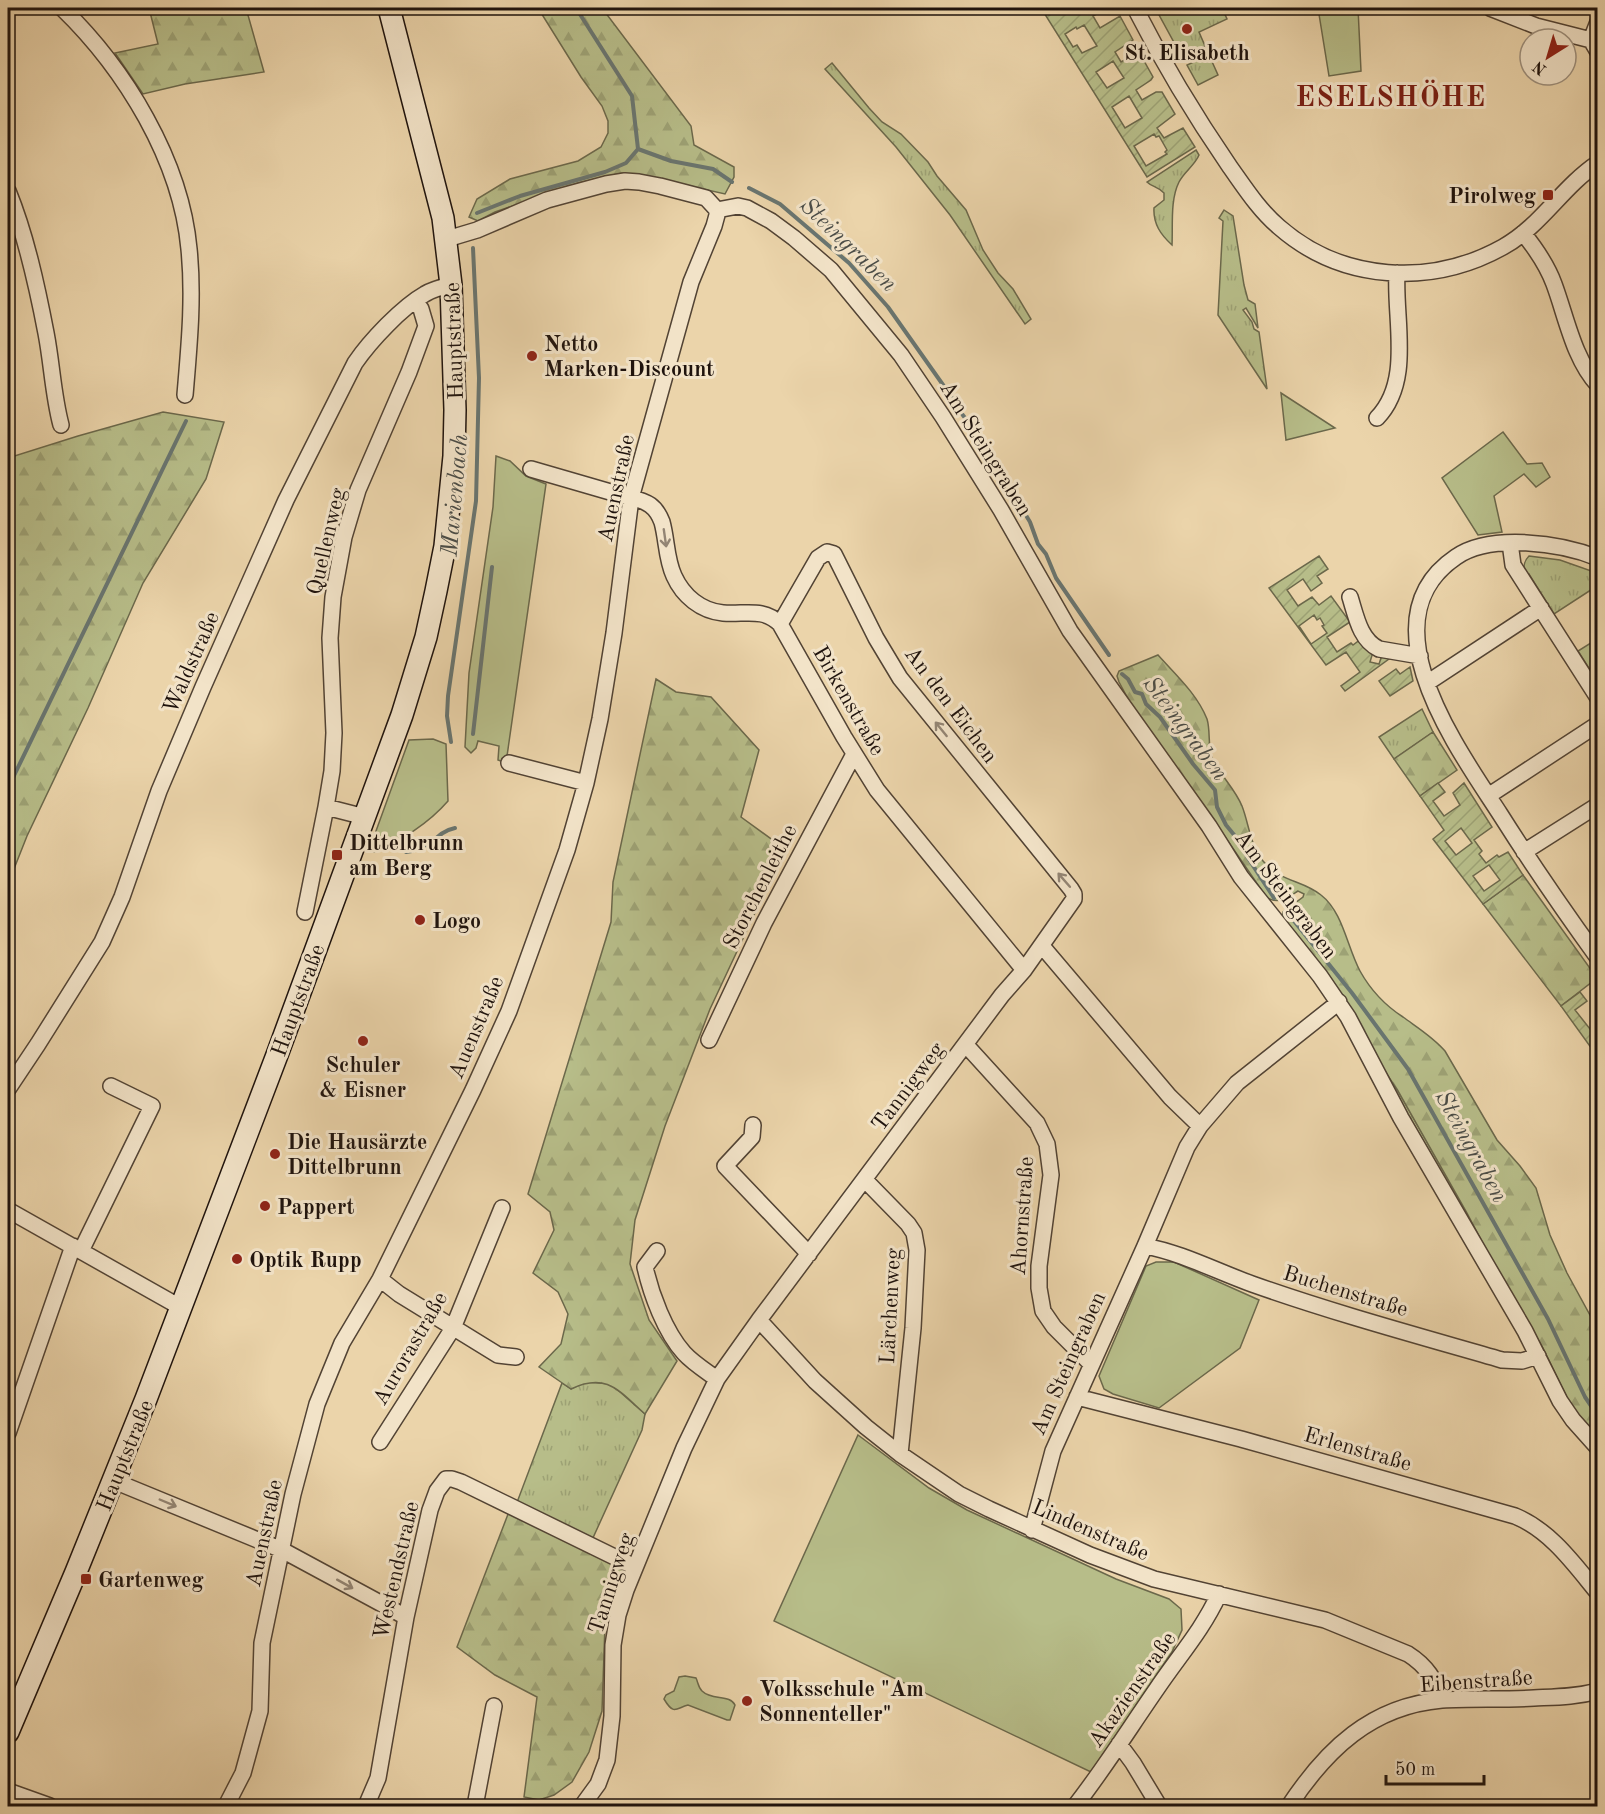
<svg xmlns="http://www.w3.org/2000/svg" width="1605" height="1814" font-family="'Old Standard TT',serif">
<style>
.grass{fill:url(#grass-tufts);stroke:#6b684b;stroke-width:1.5}
.forest{fill:url(#forest-firs);stroke:#6b684b;stroke-width:1.5}
.park{fill:#b7bd89;stroke:#6b684b;stroke-width:1.5}
.garden{fill:url(#garden-furrows);stroke:#6b684b;stroke-width:1.5;fill-rule:evenodd}
.lines{fill:none;stroke-linecap:round;stroke-linejoin:round}
.stream{stroke:#697570;stroke-width:4}
.street-casing{stroke:#524334;stroke-width:18}
.secondary-casing{stroke:#1f130d;stroke-width:24}
.street{stroke:#f2e3c8;stroke-width:15}
.secondary{stroke:#f2e3c8;stroke-width:21}
.oneway{stroke:#938574}
.poi-dot{fill:#8f2418;stroke:#f2e3c8;stroke-width:2}
.labels{text-anchor:middle;stroke-width:6;stroke-linejoin:round;paint-order:stroke}
.poi-label{font-size:22px;font-weight:bold;fill:#1f130d;stroke:#f2e3c8;text-anchor:start}
.street-label{font-size:22px;fill:#1f130d;stroke:#f2e3c8}
.water-label{font-size:24px;font-style:italic;fill:#4a4c47;stroke:#f2e3c8}
.district-label{font-size:28px;font-weight:bold;letter-spacing:1.5px;fill:#7a1f14;stroke:#f2e3c8}
</style>
<defs>
<pattern id="grass-tufts" width="24" height="20" patternUnits="userSpaceOnUse" patternTransform="scale(1.5)"><rect width="24" height="20" fill="#b7bd89"/><path d="M3 7l-1-3M5 7V3M7 7l1-3M15 17l-1-3M17 17v-4M19 17l1-3" fill="none" stroke="#9da275"/></pattern>
<pattern id="forest-firs" width="22" height="20" patternUnits="userSpaceOnUse" patternTransform="scale(1.5)"><rect width="22" height="20" fill="#b7bd89"/><path d="M5 1l3.5 6h-7zM16 11l3.5 6h-7z" fill="#9da275"/></pattern>
<pattern id="garden-furrows" width="10" height="10" patternUnits="userSpaceOnUse" patternTransform="scale(1.5)"><rect width="10" height="10" fill="#b7bd89"/><path d="M-1 1l2-2M0 10L10 0M9 11l2-2" fill="none" stroke="#9da275"/></pattern>
</defs>
<rect width="100%" height="100%" fill="#ebd4aa"/>
<filter id="stains"><feTurbulence type="fractalNoise" baseFrequency=".00333" numOctaves="4"/><feColorMatrix values="0 0 0 0 .2 0 0 0 0 .09 0 0 0 0 .02 0 0 0 .5 -.17"/></filter>
<radialGradient id="worn" r=".72"><stop offset=".6" stop-color="#630" stop-opacity="0"/><stop offset="1" stop-color="#630" stop-opacity=".3"/></radialGradient>
<path class="grass" d="M1169 8H1205L1208 14 1222 8 1227 19 1199 32 1205 46 1182 57 1158 13Z
M1209 55 1218 75 1198 85 1187 65Z
M832 63 869 108 882 122 901 134 928 162 937 176 966 210 983 250 998 273 1013 289 1031 319 1025 324 950 215 896 147 825 69Z
M1196 150 1199 155C1195 165 1184 172 1179 182 1170 200 1173 225 1172 245 1161 235 1153 224 1154 208L1164 200V193C1157 186 1152 187 1147 182Z
M1224 210 1233 216 1244 285 1248 300 1255 304 1258 328 1246 308 1243 310 1252 322 1254 329 1259 332 1267 389 1218 315 1223 221 1219 218Z
M1529 556 1560 560 1597 573V586L1554 614 1529 574 1526 576C1523 568 1523 562 1529 556Z
M1597 639V681L1578 651Z
M1422 709 1433 732 1394 759 1379 737Z
M1377 1060 1398 1091 1467 1213 1500 1276 1464 1218Z
M586 1382 611 1384 645 1414 642 1430 592 1540 516 1505 562 1383 571 1389Z"/>
<path class="forest" d="M149 8H246L264 72 185 84 143 94 115 53 158 44Z
M538 8H602L691 126 694 145 734 167V177L725 194 650 177 622 173 578 183 495 212 478 221 469 217 477 199 510 179 578 161 601 147 608 133V121L602 106 581 77Z
M163 412 224 422 206 479 143 583 88 708 27 836 8 884V458L78 436Z
M1158 655C1176 675 1197 694 1207 719 1211 732 1207 747 1213 760 1221 776 1235 789 1242 806 1249 824 1250 845 1263 861 1280 882 1303 880 1321 895 1343 912 1347 947 1360 971 1370 989 1386 1006 1403 1017 1418 1028 1433 1037 1445 1051L1497 1140 1520 1166 1536 1188 1550 1235 1567 1273 1597 1328V1440L1572 1408 1543 1348 1500 1276 1467 1213 1398 1091 1285 921 1282 916 1283 912 1303 897 1304 894 1298 891C1287 898 1280 904 1267 898L1199 799 1133 708 1119 682 1117 676 1119 671Z
M656 679 676 692 711 697 759 750 741 817 785 849 710 1009 665 1126 635 1220 630 1264 649 1320 677 1361 645 1414C619 1391 607 1372 571 1389L539 1367 561 1344 568 1314 558 1292 533 1273 554 1230 550 1212 528 1194 611 922 613 882Z
M1433 732 1457 770 1420 796 1394 759Z
M1523 875 1597 978 1561 1006 1483 904Z
M510 1509 627 1567 605 1625 602 1711 589 1752 572 1782 554 1795 539 1800 524 1797 537 1697 495 1675 457 1647Z"/>
<path class="park" d="M1318 8H1358L1361 71 1329 76Z
M1281 393 1335 428 1286 440Z
M1503 432 1527 464 1542 463 1550 477 1536 487 1524 474 1494 496 1502 532 1478 535 1442 478Z
M496 456 510 461 526 476 546 484 506 763 498 760 499 746 478 741 476 748 471 753 465 747 469 673 493 507Z
M433 739 446 744 448 801C429 823 401 841 374 852L372 842 409 740Z
M1156 1262H1174L1259 1300 1240 1348 1159 1408 1113 1394 1104 1389 1099 1376 1146 1266Z
M858 1435 929 1488 967 1510 1116 1579 1169 1599 1181 1609 1182 1630 1172 1652 1091 1772 774 1621Z
M685 1676 696 1678C698 1682 698 1687 702 1691 712 1701 730 1694 735 1705L730 1720H727L688 1705C676 1708 674 1716 664 1699L666 1695 674 1691 679 1677Z"/>
<path class="garden" d="M1041 8H1051L1055 13 1065 8H1107L1093 16 1100 28 1120 16 1133 40 1115 52 1121 62 1139 52 1153 77 1151 80 1136 90 1142 100 1156 92H1162L1175 114 1157 128 1164 138 1183 128 1195 147 1147 177ZM1084 25 1097 46 1082 53 1077 45 1073 47 1065 34 1076 27 1077 29ZM1113 61 1124 78 1107 88 1096 72ZM1129 96 1142 118 1125 128 1112 107ZM1154 134 1156 137 1159 136 1167 150 1165 152 1167 154 1146 166 1134 146Z
M1319 556 1328 569 1317 576 1322 583 1311 591 1303 579 1287 590 1298 606 1312 597 1319 605 1331 596 1350 622 1327 637 1337 652 1351 643 1353 645 1361 639 1373 652 1370 662 1379 664 1382 655 1393 656 1345 691 1341 686 1360 672 1346 652 1326 665 1269 588ZM1314 615 1317 620 1320 618 1324 625 1322 626 1327 633 1311 644 1299 626Z
M1410 667 1413 681 1390 696 1379 681 1396 669 1400 674Z
M1438 783 1445 792 1433 801 1444 816 1460 805 1453 793 1464 783 1492 827 1474 840 1482 851 1479 854 1486 863 1497 855 1499 857 1508 852 1523 875 1483 904 1433 839 1444 830 1420 796ZM1461 828 1472 843 1456 855 1445 841ZM1489 865 1500 880 1484 891 1473 876Z
M1580 992 1587 1001 1575 1010 1590 1029 1597 1024V1056L1561 1006Z"/>
<g class="lines">
<path class="stream" d="M638 149 671 161 713 169 732 182
M749 188 780 204 849 263 888 307 953 399
M477 213 520 196 605 172 626 163 638 149 632 96 576 8
M962 414 983 441 1001 471 1007 477 1012 492 1030 522 1038 544 1046 554 1056 578 1109 655
M1122 674 1128 679 1135 692 1142 694 1146 704 1160 717 1193 764 1215 790 1217 807 1226 825 1235 836 1248 858 1274 898
M473 734 492 567
M451 742 447 716 448 696 476 501 479 378 473 248
M8 788 186 421
M406 852 412 851 419 846 430 845C437 836 444 830 455 828
M1286 911 1352 993 1408 1069 1548 1319 1585 1397 1598 1416"/>
<g class="street-casing">
<path id="street" d="M62 8C125 69 181 160 189 249 194 298 189 347 185 395
M1135 8C1163 63 1195 116 1230 167 1245 188 1259 210 1279 227 1342 282 1431 287 1503 247 1541 226 1562 187 1598 163
M1490 8 1536 26 1591 40 1598 52
M1591 40 1598 22
M8 191C26 235 37 286 46 333 52 364 53 395 61 425
M717 210 738 206 747 208 771 221 794 238 831 270 901 355 943 417 1001 510 1070 631 1209 826 1241 877 1320 976 1348 1017 1401 1118 1525 1331 1560 1401 1573 1420 1598 1448
M1523 233C1536 249 1547 265 1554 284 1566 316 1574 360 1598 385
M447 239 477 230 547 200 606 184 625 181 639 182 660 186 706 198 717 210
M1377 418C1413 381 1394 319 1397 273
M531 469 631 498C647 501 656 506 662 522 667 540 666 559 674 576 683 596 701 611 723 613 744 615 763 607 780 624L844 737 877 790 1024 970
M1510 543 1513 565 1598 698
M1598 558C1561 543 1491 533 1456 557 1363 620 1458 749 1500 814 1531 863 1564 911 1598 958
M1350 597C1356 616 1360 640 1379 649L1420 656
M1427 683 1541 608
M509 763 586 783
M1488 796 1598 724
M365 817 326 807 332 771 334 733 330 638 333 597 344 537 358 490 409 372 426 326 421 309 415 301
M1524 852 1598 805
M305 912 326 807
M1042 946 1170 1097 1200 1126
M709 1040 764 923 854 754
M966 1045 1037 1123 1047 1144 1051 1175 1039 1266V1288L1043 1311 1054 1327 1091 1364
M8 1089 38 1044 102 942 122 897 159 791 203 687 286 500 355 363C370 341 402 307 425 294 433 289 442 287 451 285
M753 1125 752 1137 725 1166 809 1254
M865 1180 908 1224 914 1233 917 1250 913 1328 900 1454
M8 1210 180 1307
M1145 1246C1182 1253 1216 1271 1252 1284 1334 1313 1419 1336 1502 1360L1522 1361 1538 1356
M81 1251 152 1106 111 1086
M657 1251 645 1267C651 1294 665 1332 684 1353 693 1363 706 1371 717 1379
M380 1279 399 1294 498 1355 516 1357
M759 1320 815 1381 866 1427 900 1454 959 1494 989 1509 1090 1555 1154 1579 1325 1620 1408 1654C1427 1666 1435 1680 1442 1700
M1077 1397 1241 1439 1515 1516C1551 1531 1574 1564 1598 1593
M8 1433 73 1246
M380 1442 453 1328 502 1208
M114 1481 282 1550 406 1617
M1032 1530 1053 1451 1145 1246 1187 1147 1200 1126 1237 1083 1339 1002
M1119 1744 1133 1763 1159 1806
M8 1791 50 1806
M226 1806 243 1773 260 1711 262 1643 293 1494 317 1404 342 1343 380 1279 473 1090 509 1011 567 850 586 783 600 719 614 633 631 498 691 282 714 226 717 215V210
M366 1806 378 1778 406 1617 430 1510 437 1491 446 1479H452L461 1482 635 1567
M475 1806 494 1706
M582 1806 598 1784 607 1760 612 1716 613 1645 618 1615 626 1590 684 1448 717 1379 759 1320 1002 995 1024 970 1074 899V894L1071 889 900 678 876 638 834 554 827 552 818 558 780 624
M1075 1806C1104 1769 1129 1729 1156 1690 1178 1657 1202 1631 1219 1594
M1289 1806C1326 1750 1371 1706 1442 1700 1472 1698 1503 1700 1534 1698 1555 1697 1576 1697 1598 1691"/>
</g>
<g class="secondary-casing">
<path id="secondary" d="M8 1732 76 1572 146 1399 277 1055 402 715 426 637 436 591 445 546 454 456 455 410 451 285 443 218 389 8"/>
</g>
<use href="#street" class="street"/>
<use href="#secondary" class="secondary"/>
</g>
<defs><path id="oneway-shaft" d="M-6 0H5M1.5-3L5.5 0L1.5 3" fill="none" stroke-width="1.6" stroke-linecap="round" stroke-linejoin="round" transform="scale(1.5)"/></defs>
<g class="oneway">
<use href="#oneway-shaft" transform="translate(665 538) rotate(82)"/>
<use href="#oneway-shaft" transform="translate(941 729) rotate(-129)"/>
<use href="#oneway-shaft" transform="translate(1064 880) rotate(-131)"/>
<use href="#oneway-shaft" transform="translate(168 1503) rotate(23)"/>
<use href="#oneway-shaft" transform="translate(345 1584) rotate(29)"/>
</g>
<g class="poi-dot">
<circle cx="1187" cy="29" r="6"/>
<rect x="1542" y="189" width="12" height="12" rx="3"/>
<circle cx="532" cy="356" r="6"/>
<rect x="331" y="849" width="12" height="12" rx="3"/>
<circle cx="420" cy="920" r="6"/>
<circle cx="363" cy="1041" r="6"/>
<circle cx="275" cy="1154" r="6"/>
<circle cx="265" cy="1206" r="6"/>
<circle cx="237" cy="1259" r="6"/>
<rect x="80" y="1573" width="12" height="12" rx="3"/>
<circle cx="747" cy="1701" r="6"/>
</g>
<g class="labels">
<g class="poi-label">
<text x="1187" y="60" text-anchor="middle">St. Elisabeth</text>
<text x="1536" y="203" text-anchor="end">Pirolweg</text>
<text x="544" y="351">Netto<tspan x="544" dy="25">Marken-Discount</tspan></text>
<text x="349" y="850">Dittelbrunn<tspan x="349" dy="25">am Berg</tspan></text>
<text x="432" y="928">Logo</text>
<text x="363" y="1072" text-anchor="middle">Schuler<tspan x="363" dy="25">&amp; Eisner</tspan></text>
<text x="287" y="1149">Die Hausärzte<tspan x="287" dy="25">Dittelbrunn</tspan></text>
<text x="277" y="1214">Pappert</text>
<text x="249" y="1267">Optik Rupp</text>
<text x="98" y="1587">Gartenweg</text>
<text x="759" y="1696">Volksschule "Am<tspan x="759" dy="25">Sonnenteller"</tspan></text>
</g>
<g class="street-label">
<text transform="translate(453 341) rotate(-92)" y="8">Hauptstraße</text>
<text transform="translate(987 448) rotate(58)" y="8">Am Steingraben</text>
<text transform="translate(615 488) rotate(-78)" y="8">Auenstraße</text>
<text transform="translate(325 541) rotate(-77)" y="8">Quellenweg</text>
<text transform="translate(190 662) rotate(-66)" y="8">Waldstraße</text>
<text transform="translate(850 700) rotate(60)" y="8">Birkenstraße</text>
<text transform="translate(952 704) rotate(53)" y="8">An den Eichen</text>
<text transform="translate(759 886) rotate(-63)" y="8">Storchenleithe</text>
<text transform="translate(1287 894) rotate(53)" y="8">Am Steingraben</text>
<text transform="translate(297 1000) rotate(-70)" y="8">Hauptstraße</text>
<text transform="translate(475 1027) rotate(-67)" y="8">Auenstraße</text>
<text transform="translate(907 1086) rotate(-53)" y="8">Tannigweg</text>
<text transform="translate(1021 1216) rotate(-86)" y="8">Ahornstraße</text>
<text transform="translate(1346 1290) rotate(17)" y="8">Buchenstraße</text>
<text transform="translate(889 1306) rotate(-87)" y="8">Lärchenweg</text>
<text transform="translate(409 1348) rotate(-60)" y="8">Aurorastraße</text>
<text transform="translate(1067 1363) rotate(-66)" y="8">Am Steingraben</text>
<text transform="translate(1358 1448) rotate(16)" y="8">Erlenstraße</text>
<text transform="translate(124 1455) rotate(-68)" y="8">Hauptstraße</text>
<text transform="translate(1091 1529) rotate(23)" y="8">Lindenstraße</text>
<text transform="translate(263 1533) rotate(-78)" y="8">Auenstraße</text>
<text transform="translate(395 1570) rotate(-77)" y="8">Westendstraße</text>
<text transform="translate(610 1583) rotate(-72)" y="8">Tannigweg</text>
<text transform="translate(1476 1680) rotate(-4)" y="8">Eibenstraße</text>
<text transform="translate(1131 1689) rotate(-55)" y="8">Akazienstraße</text>
</g>
<g class="water-label">
<text transform="translate(849 244) rotate(44)" y="8">Steingraben</text>
<text transform="translate(454 495) rotate(-85)" y="8">Marienbach</text>
<text transform="translate(1186 728) rotate(53)" y="8">Steingraben</text>
<text transform="translate(1472 1146) rotate(61)" y="8">Steingraben</text>
</g>
<g class="district-label">
<text x="1391" y="106">ESELSHÖHE</text>
</g>
</g>
<rect width="1605" height="1814" fill="none" stroke="#ebd4aa" stroke-width="30"/>
<rect x="9" y="9" width="1587" height="1796" fill="none" stroke="#1f130d" stroke-width="3"/>
<rect x="15" y="15" width="1575" height="1784" fill="none" stroke="#1f130d" stroke-width="1.5"/>
<g transform="translate(1548 57) rotate(217)"><circle r="28" fill="#f2e3c8" stroke="#9e907d" stroke-width="1.5"/>
<path d="M0-4.5L10 22L0 15L-10 22Z" fill="#8f2418"/>
<text y="-9" font-size="16" font-weight="bold" text-anchor="middle" fill="#1f130d">N</text>
</g>
<path d="M1386 1775v9h98v-9" fill="none" stroke="#1f130d" stroke-width="3"/>
<text x="1395" y="1775" font-size="18" fill="#1f130d" stroke="#f2e3c8" stroke-width="4.5" paint-order="stroke">50 m</text>
<rect width="100%" height="100%" filter="url(#stains)"/>
<rect width="100%" height="100%" fill="url(#worn)"/>
</svg>
